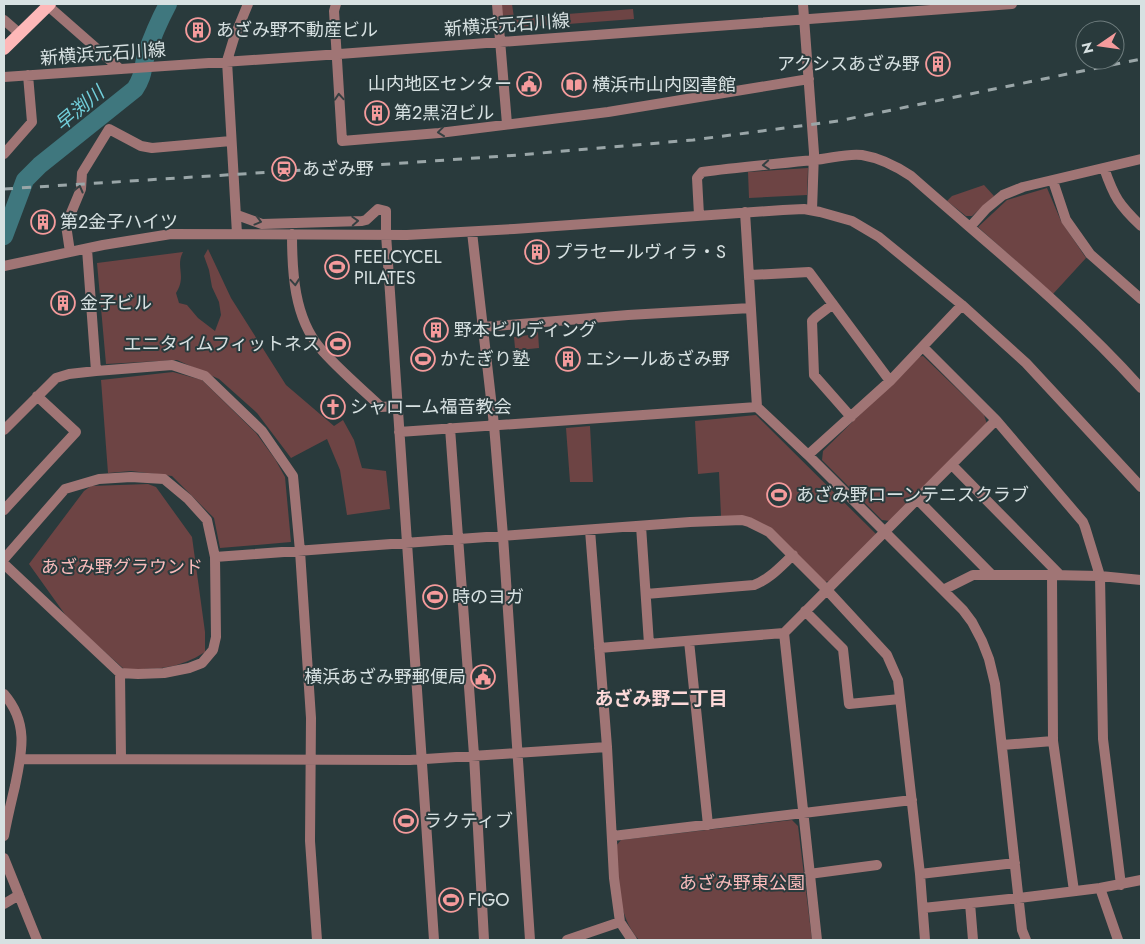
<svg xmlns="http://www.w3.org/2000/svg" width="1145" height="944" font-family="Jost,'Noto Sans JP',sans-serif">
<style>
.green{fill:#6d4444}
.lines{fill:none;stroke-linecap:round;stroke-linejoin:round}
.river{stroke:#3f777e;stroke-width:18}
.minor{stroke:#a07575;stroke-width:10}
.major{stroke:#feb8b8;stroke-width:12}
.rail{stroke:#9aa6a8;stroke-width:3;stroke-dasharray:9 9;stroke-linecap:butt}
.oneway{stroke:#354042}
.labels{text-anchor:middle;stroke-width:4;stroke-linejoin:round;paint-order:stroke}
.street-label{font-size:18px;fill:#d7e1e2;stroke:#293a3c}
.poi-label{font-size:18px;fill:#d7e1e2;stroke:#293a3c;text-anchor:start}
.park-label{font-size:18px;fill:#f9bbbb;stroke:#293a3c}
.water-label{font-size:19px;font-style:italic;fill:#72cfdb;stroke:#293a3c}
.neighbourhood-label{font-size:19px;font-weight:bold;fill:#fdd9d9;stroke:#293a3c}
</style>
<rect width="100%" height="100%" fill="#293a3c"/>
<path class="green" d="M501 4H512L514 18 551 16 552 25 509 28 502 22Z
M633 9 634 19 555 25 554 15Z
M808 168 807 195 749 198 748 172Z
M984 185 994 196 972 216H966L947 201 952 196Z
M1047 188 1061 221 1086 258 1053 294 978 227 1007 200Z
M208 249 231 298 286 385 334 426 343 420 354 440 362 468 386 471 390 509 347 515 340 470 327 439 291 458 257 413 219 379 177 360 106 364 97 263 183 252C175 267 187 276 176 293L179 303 187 305 198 318 215 331 221 315 219 302 212 287 209 270 204 256Z
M538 332 539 348 519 350 518 348H515L514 337 529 335 531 333Z
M923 356 984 415 987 424 890 521 882 520 822 460 823 451 918 357Z
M173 372 202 380 256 433 275 459 285 477 291 542 220 548 214 518 172 476 131 471 108 473 101 380Z
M756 415 876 534 831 581 824 582 767 527 721 516 719 472 698 474 695 421Z
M590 426 593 482H570L566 428Z
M148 484 156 487 192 537 205 632V652C177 670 156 669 124 669L69 620 29 564 84 491 91 486Z
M792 820 798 826 812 940H639C616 915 619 878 616 846L621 840Z"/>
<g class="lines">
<path class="river" d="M4 236 25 180 40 165 135 89C144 75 142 70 146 55 152 37 159 21 168 4"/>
<path class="minor" d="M336 4 334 11 342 141 439 133 608 112 809 79
M497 4 507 124
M803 4 814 153 812 210
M47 5 120 69
M4 20 19 33
M4 77 326 55 1012 4
M4 154 32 122 28 75
M1104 168C1114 197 1119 205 1141 226
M1053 181 1066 220 1090 254 1141 299
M745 212 757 407
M237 215 262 224 362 221 366 220 378 209 386 211V234L434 940
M699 215 697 178 702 172C739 167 776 164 813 160 830 159 846 153 862 155 880 158 896 166 911 176 989 245 1071 310 1141 388
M970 227 986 209 1003 195 1023 187 1141 159
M472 232 494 425 503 536 530 940
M237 234 227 61 234 38 248 4
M292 234C292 272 294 317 320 348 337 368 362 389 381 407L397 406
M87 249 96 371
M70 252 66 225 81 189 82 173 109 129 141 146 152 148 231 141
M4 266 103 245 171 234 407 235 514 229 783 210 804 209 820 212 852 221 879 237 962 305 1026 363 1141 487
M750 275 809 272 890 381
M833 304 816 317 812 321 814 375 851 417
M483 327 628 315 751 308
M923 347 996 420 1083 522 1085 527 1100 576 1103 739 1121 885
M450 428 474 755 484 940
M4 430 56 378 69 374 96 371 172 365 205 376 262 431 293 476 300 551 311 718 310 841 317 940
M399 432 757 407 808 455 963 610 972 622 982 641 989 659 995 684 1022 930 1026 940
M808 455 890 381 962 305
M952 465 1060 575
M918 500 992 575
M4 510 76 432 37 396
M641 526 649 644
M215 557 690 522 742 520 749 522 769 532 827 590 887 655 898 680 920 874 925 940
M4 559 65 489 99 479 131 477 164 479 188 499 207 520 215 557 216 637 213 650 202 663 189 668 164 673 138 674 120 673
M4 564 120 673 121 758
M1052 575 1053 741 1074 891
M943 590 973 575H1052L1100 576 1141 580
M646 594 754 585C770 579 781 566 793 555
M805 611 843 649 849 704 900 699
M689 641 708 825
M599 648 784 633
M4 694C29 723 22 752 15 786 11 803 7 819 4 836
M1002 745 1053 741
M21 759 410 760 607 747
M613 836 912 800
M4 858 37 940
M809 874 877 865
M920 874 1015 863
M1100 888 1118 940
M970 903 973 940
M4 904 19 895
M923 908 1019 898 1100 888 1141 880
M620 922 632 940
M567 940 620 922 614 878 607 747 590 530
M817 940 784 633 996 420"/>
<path class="major" d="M4 49 50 4"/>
<path class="rail" d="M4 189 289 171 518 155 693 140 838 121 1141 59"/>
</g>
<defs><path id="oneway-chevron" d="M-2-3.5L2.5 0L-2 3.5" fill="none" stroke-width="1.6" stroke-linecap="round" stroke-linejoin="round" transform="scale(1.25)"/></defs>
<g class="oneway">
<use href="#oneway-chevron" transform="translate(339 97) rotate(-94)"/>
<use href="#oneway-chevron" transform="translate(441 132) rotate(173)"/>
<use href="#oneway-chevron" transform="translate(766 165) rotate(175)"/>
<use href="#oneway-chevron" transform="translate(79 189) rotate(-76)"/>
<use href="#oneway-chevron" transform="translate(258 221) rotate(15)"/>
<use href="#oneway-chevron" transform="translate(355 221) rotate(-3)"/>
<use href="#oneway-chevron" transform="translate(295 282) rotate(85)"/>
</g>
<defs>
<g id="building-ring" transform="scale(1.25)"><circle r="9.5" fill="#293a3c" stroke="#f59b9c" stroke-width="1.5"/><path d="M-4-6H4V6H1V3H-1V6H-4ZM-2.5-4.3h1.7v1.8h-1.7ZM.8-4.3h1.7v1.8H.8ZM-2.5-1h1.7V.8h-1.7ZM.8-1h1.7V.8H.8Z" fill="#f59b9c"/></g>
<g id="civic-ring" transform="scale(1.25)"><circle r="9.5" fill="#293a3c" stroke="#f59b9c" stroke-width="1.5"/><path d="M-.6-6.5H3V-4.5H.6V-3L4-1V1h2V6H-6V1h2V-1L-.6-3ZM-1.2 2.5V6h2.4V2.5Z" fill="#f59b9c"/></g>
<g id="library-ring" transform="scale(1.25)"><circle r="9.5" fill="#293a3c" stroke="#f59b9c" stroke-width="1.5"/><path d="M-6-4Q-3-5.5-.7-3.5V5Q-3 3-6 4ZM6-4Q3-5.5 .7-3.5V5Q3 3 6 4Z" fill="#f59b9c"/></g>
<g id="station-ring" transform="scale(1.25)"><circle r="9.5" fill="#293a3c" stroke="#f59b9c" stroke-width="1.5"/><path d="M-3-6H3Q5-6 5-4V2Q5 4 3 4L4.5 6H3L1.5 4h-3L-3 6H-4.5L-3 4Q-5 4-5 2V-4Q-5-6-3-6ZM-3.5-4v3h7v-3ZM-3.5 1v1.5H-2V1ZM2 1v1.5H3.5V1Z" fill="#f59b9c"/></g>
<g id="stadium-ring" transform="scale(1.25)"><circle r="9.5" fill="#293a3c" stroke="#f59b9c" stroke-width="1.5"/><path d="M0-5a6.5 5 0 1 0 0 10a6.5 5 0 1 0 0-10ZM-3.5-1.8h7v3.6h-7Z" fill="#f59b9c"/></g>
<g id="church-ring" transform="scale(1.25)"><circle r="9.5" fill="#293a3c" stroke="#f59b9c" stroke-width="1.5"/><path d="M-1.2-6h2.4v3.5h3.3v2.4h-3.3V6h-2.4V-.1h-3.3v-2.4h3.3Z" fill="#f59b9c"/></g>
</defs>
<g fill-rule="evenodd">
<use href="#building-ring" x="198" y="30"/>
<use href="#building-ring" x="938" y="64"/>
<use href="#civic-ring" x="529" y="84"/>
<use href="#library-ring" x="574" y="85"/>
<use href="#building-ring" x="377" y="113"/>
<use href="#station-ring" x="284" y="169"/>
<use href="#building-ring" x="43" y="222"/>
<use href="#building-ring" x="537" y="252"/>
<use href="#stadium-ring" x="337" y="267"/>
<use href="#building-ring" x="63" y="303"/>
<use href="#building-ring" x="436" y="330"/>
<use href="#stadium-ring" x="338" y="344"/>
<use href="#stadium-ring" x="423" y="359"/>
<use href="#building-ring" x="568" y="359"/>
<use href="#church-ring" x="333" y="407"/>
<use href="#stadium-ring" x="779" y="495"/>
<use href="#stadium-ring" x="435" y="597"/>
<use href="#civic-ring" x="483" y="677"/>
<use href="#stadium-ring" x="406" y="821"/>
<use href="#stadium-ring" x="451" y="900"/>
</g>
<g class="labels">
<g class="street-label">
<text transform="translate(507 25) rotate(-4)" y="6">新横浜元石川線</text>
<text transform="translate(103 54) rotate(-4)" y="6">新横浜元石川線</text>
</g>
<g class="poi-label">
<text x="216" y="36">あざみ野不動産ビル</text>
<text x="920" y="70" text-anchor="end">アクシスあざみ野</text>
<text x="512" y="90" text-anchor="end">山内地区センター</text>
<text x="592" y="91">横浜市山内図書館</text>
<text x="394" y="119">第2黒沼ビル</text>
<text x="302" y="175">あざみ野</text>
<text x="60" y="228">第2金子ハイツ</text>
<text x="554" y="258">プラセールヴィラ・S</text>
<text x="354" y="263">FEELCYCEL<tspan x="354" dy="21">PILATES</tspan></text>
<text x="80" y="309">金子ビル</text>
<text x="454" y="336">野本ビルディング</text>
<text x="320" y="350" text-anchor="end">エニタイムフィットネス</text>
<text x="440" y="365">かたぎり塾</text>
<text x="586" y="365">エシールあざみ野</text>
<text x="350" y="413">シャローム福音教会</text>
<text x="796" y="501">あざみ野ローンテニスクラブ</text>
<text x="452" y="603">時のヨガ</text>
<text x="466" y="683" text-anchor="end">横浜あざみ野郵便局</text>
<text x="424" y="827">ラクティブ</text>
<text x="468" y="906">FIGO</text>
</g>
<g class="park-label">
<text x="122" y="573">あざみ野グラウンド</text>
<text x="742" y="889">あざみ野東公園</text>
</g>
<g class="water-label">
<text transform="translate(79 108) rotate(-40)" y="7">早渕川</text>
</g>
<g class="neighbourhood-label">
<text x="661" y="705">あざみ野二丁目</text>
</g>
</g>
<rect width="1145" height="944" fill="none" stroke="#d7e1e2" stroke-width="10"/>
<g transform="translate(1100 45) rotate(257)"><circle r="24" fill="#293a3c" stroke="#6f7d7e"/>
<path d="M0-4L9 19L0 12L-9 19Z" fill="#f59b9c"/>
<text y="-8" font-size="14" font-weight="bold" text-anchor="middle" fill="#d7e1e2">N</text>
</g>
</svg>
